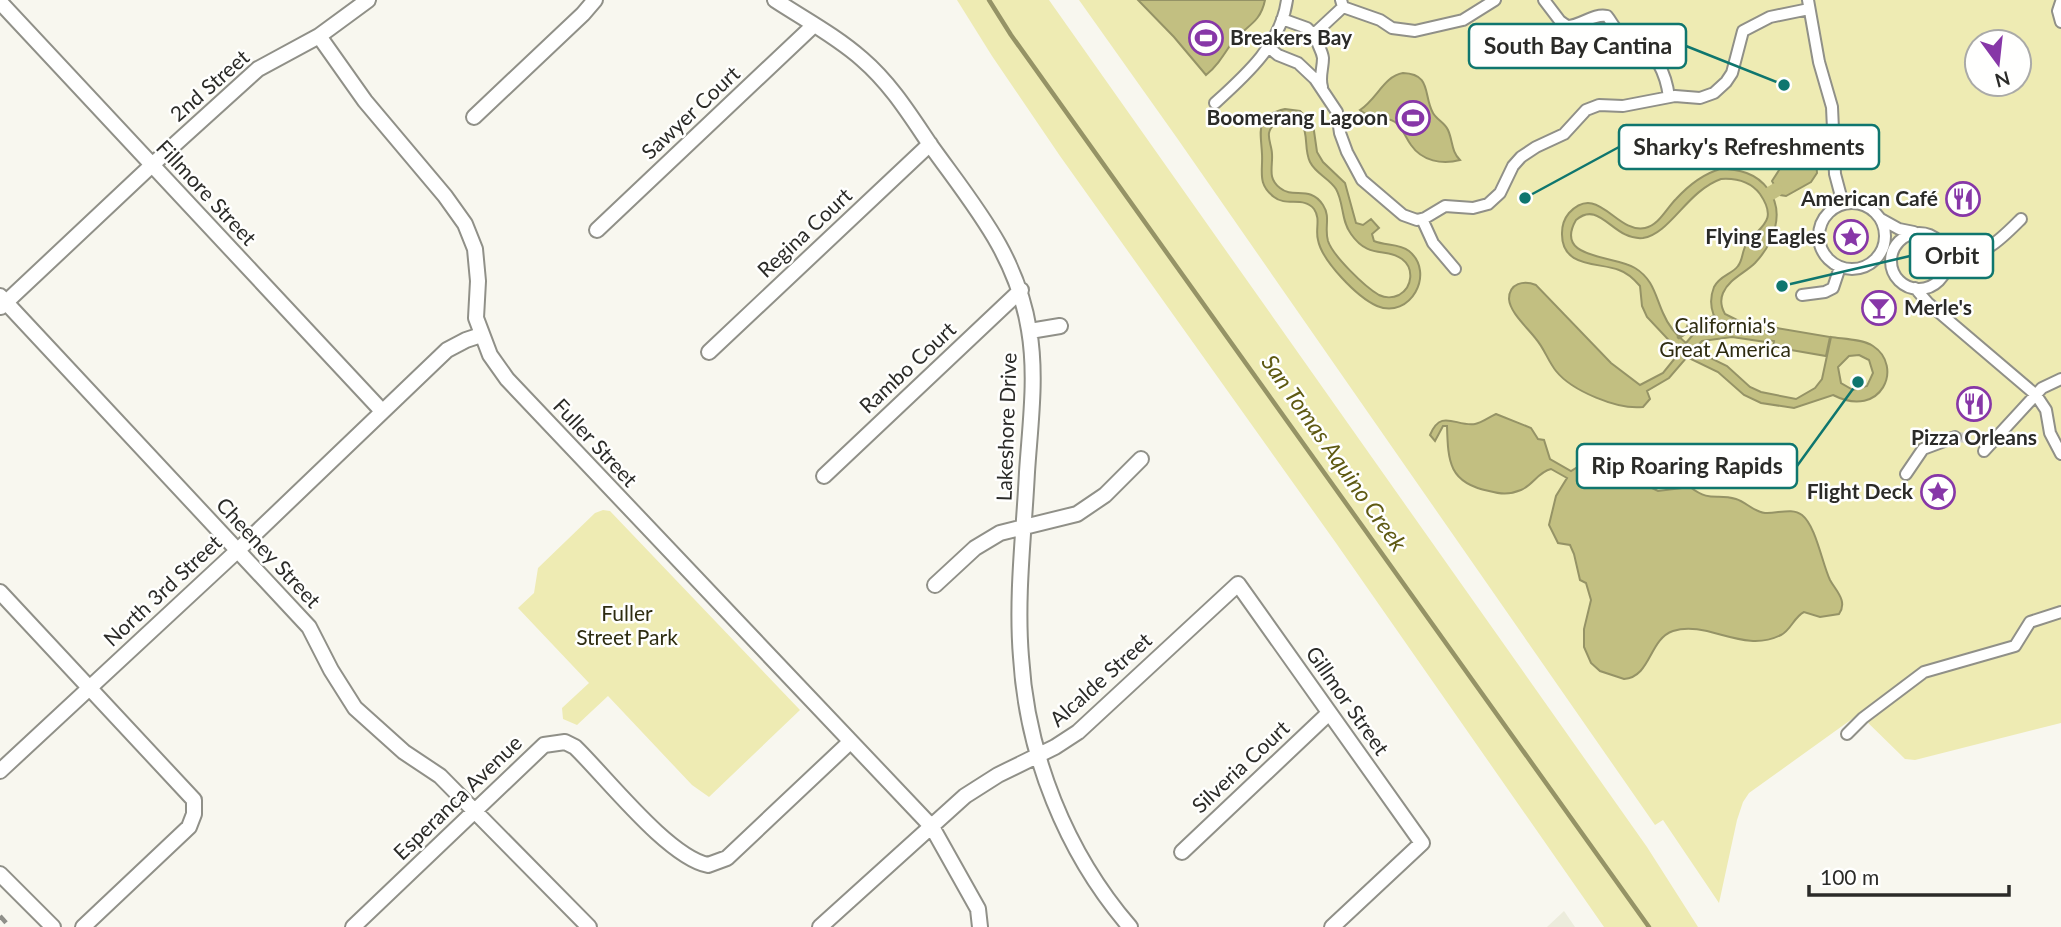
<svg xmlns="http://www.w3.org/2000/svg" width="2061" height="927" font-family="Lato,sans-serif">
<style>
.built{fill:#ececdc}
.green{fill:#eeebb3;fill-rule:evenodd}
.water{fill:#c2bf81;stroke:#959366;stroke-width:2;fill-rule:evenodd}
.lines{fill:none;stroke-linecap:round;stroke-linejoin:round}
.stream{stroke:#959366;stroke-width:4.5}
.canal{stroke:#c2bf81;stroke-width:14}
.pedestrian-tunnel{stroke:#cfcec7;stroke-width:10;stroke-dasharray:10 5;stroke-linecap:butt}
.pedestrian-casing{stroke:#909088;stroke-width:14}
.minor-casing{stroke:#909088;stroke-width:18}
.pedestrian{stroke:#fff;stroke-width:10}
.minor{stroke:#fff;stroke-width:14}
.rail{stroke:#8f8f89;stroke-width:4.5;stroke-dasharray:9 9;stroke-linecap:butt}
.labels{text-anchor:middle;stroke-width:5;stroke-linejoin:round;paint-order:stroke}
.poi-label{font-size:21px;font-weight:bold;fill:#2b2b28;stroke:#fffffe;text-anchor:end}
.street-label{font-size:21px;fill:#2b2b28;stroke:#fffffe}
.park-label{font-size:21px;fill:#2e2c10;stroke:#fffffe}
.water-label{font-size:23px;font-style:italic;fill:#5e5912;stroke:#fffffe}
.leader{fill:none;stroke:#0f766e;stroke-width:2.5}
.callout-dot{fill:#0f766e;stroke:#fffffe;stroke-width:2.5}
.callout{fill:#fffffe;stroke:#0f766e;stroke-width:2.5}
.callout-label{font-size:23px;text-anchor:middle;font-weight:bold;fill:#2b2b28}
</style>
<rect width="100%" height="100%" fill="#f8f7ef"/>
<path class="built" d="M1564 911 1575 927H1547Z"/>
<path class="green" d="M957 0H1049L1647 847 1698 927H1604L1336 543 1060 156 992 56Z
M1079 0H2061V723L1915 760 1905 759 1859 714 1749 793 1743 802 1737 820 1719 903 1663 820 1655 825 1177 138ZM1977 42H2019V84H1977Z
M603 510 610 511 800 710 709 797 692 785 608 696 577 725 563 719 562 708 589 683 518 608 534 593 538 568 595 513Z"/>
<path class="water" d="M1138 0H1265C1260 25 1244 26 1231 44 1223 56 1217 66 1206 75L1174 37Z
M1403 73C1432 74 1423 95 1433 113 1437 120 1445 123 1448 130 1453 141 1451 151 1460 160 1442 165 1422 161 1411 145 1405 137 1403 128 1395 122 1383 114 1370 120 1360 110 1377 99 1384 76 1403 73Z
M1285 109 1300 111 1313 124 1317 152 1323 162 1345 183 1356 223 1363 225 1371 219 1379 228 1372 234 1374 241C1385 246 1399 243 1409 251 1436 273 1410 320 1377 306 1357 297 1322 261 1318 240 1315 229 1321 219 1314 209 1304 196 1286 207 1274 197 1257 184 1263 172 1262 154 1261 131 1254 116 1285 109ZM1284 119C1315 118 1301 144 1310 162 1316 174 1329 178 1336 189 1344 203 1341 221 1351 234 1369 260 1386 247 1402 259 1414 268 1413 287 1399 295 1393 298 1385 298 1379 295 1365 287 1333 256 1328 241 1324 228 1331 217 1323 205 1310 185 1293 199 1280 188 1267 178 1273 167 1272 154 1272 147 1268 140 1269 133 1271 125 1277 121 1284 119Z
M1821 128H1849L1859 133 1872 132 1874 135 1864 143 1821 146 1816 160 1817 173 1811 182 1786 196 1780 195 1772 181 1781 167 1783 155 1801 145Z
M1720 169C1739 169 1756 173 1768 189 1786 213 1773 244 1755 263 1745 273 1729 279 1723 293 1720 300 1721 307 1725 314L1753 328 1775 334 1777 328 1830 337 1826 356 1773 347 1774 341 1766 340V342L1732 337 1702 341 1694 350 1727 366 1750 387 1761 392 1796 399 1815 388 1822 379 1831 337C1844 339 1862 339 1873 346 1904 366 1882 420 1833 395L1794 408 1761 403 1744 395 1718 372 1687 357 1669 378 1647 391 1650 399 1643 407C1618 410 1572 391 1556 371 1548 361 1544 348 1536 339 1528 328 1510 313 1509 299 1509 283 1524 280 1536 285L1611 363 1640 385 1663 373 1680 352 1647 317 1642 306 1640 286C1634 279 1628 273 1619 270 1598 262 1561 268 1562 233 1562 226 1564 219 1569 213 1598 182 1616 234 1645 228 1659 225 1666 209 1676 199 1688 186 1703 174 1720 169ZM1721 179C1736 178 1750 181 1760 194 1780 223 1757 227 1746 245 1742 251 1743 260 1738 266 1731 275 1720 275 1714 287 1708 302 1712 316 1721 328L1696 331 1686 343C1676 335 1668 325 1663 313 1655 295 1653 279 1635 268 1615 255 1553 260 1576 220 1600 199 1613 241 1643 238 1670 234 1687 191 1721 179ZM1859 355 1869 360 1873 373 1867 386 1853 390 1841 383 1838 367 1849 356Z
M1496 414 1531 428 1538 439 1544 440 1550 459 1571 471 1592 458 1598 459 1612 478 1635 480 1658 491 1690 487C1711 503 1716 493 1736 499 1746 502 1754 512 1765 513 1777 514 1792 507 1802 515 1816 526 1822 563 1830 580 1836 591 1848 601 1839 614L1820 617 1804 612C1794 617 1791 630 1781 635 1743 654 1708 620 1673 631 1649 639 1651 677 1624 679L1600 671 1591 663 1584 647V629L1591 600 1586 583 1580 580 1574 554 1570 545 1558 543 1549 525 1556 496 1567 478 1551 469C1538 472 1533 485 1521 490 1509 495 1500 494 1489 491 1449 483 1448 462 1447 426H1443L1435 441 1430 435C1441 408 1456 427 1475 424 1482 423 1489 417 1496 414Z"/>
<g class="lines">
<path class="stream" d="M989 0 1011 35 1649 927
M1679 337 1686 332 1689 325 1701 323 1714 317"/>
<path class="canal" d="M1771 193 1776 190"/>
<path class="pedestrian-tunnel" d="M1955 437 1967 438"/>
<g class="pedestrian-casing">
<path id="pedestrian" d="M1341 0 1343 7 1380 20 1392 28 1415 31 1463 20 1495 0
M1544 0 1560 21 1567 26C1581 26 1593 13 1607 16 1612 22 1615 30 1621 34 1626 36 1632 37 1637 40 1657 54 1666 74 1669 97
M1808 0 1819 62 1832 107 1835 174 1843 204
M2061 2 2058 11 2061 22
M1282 19 1307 28 1316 37C1317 45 1322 50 1323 58 1323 69 1319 77 1322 87
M1314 34 1343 7
M1268 47 1278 55 1298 63 1315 79 1337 112 1340 133 1347 152 1362 180 1403 215 1417 220 1425 218 1445 206 1473 208 1488 204 1500 193 1513 166 1521 157 1536 147 1564 134 1586 110 1599 105 1623 106 1675 96 1700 98 1714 93 1726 82 1732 73 1743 31 1770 17 1809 9
M1215 103C1246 75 1281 44 1287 0
M1819 236a33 33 0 1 1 66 0a33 33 0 1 1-66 0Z
M1422 219 1433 243 1455 269
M1881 219 1899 229 1914 232
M1891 261a28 28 0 1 1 56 0a28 28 0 1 1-56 0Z
M1954 258C1987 254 1999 241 2021 219
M1915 288 1928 303 2036 395 2046 410 2050 433 2061 454
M1802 295 1825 292 1833 288 1840 267
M1984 451 2042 388 2061 379
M1906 474 1923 449 1955 437
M1847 734 1863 718 1924 672 2015 646 2030 622 2061 612"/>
</g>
<g class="minor-casing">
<path id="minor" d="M775 0C804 19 836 36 862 59 891 84 910 115 931 146 974 206 1017 255 1029 330 1037 376 1030 426 1027 472 1024 533 1016 596 1021 657 1027 755 1066 853 1130 927
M0 2 382 411
M319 36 365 101 445 196 465 224 475 249 478 281 476 318 490 355 507 379 932 827 978 909 980 927
M474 117 583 14 595 0
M597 230 814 25
M0 296 309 627 331 670 355 708 404 752 440 776 589 927
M1 307 152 165 258 69 319 36 368 0
M1030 331 1060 326
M709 352 930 144
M824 476 1021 290
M935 585 975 548 1000 533 1077 514 1105 495 1141 459
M0 592 194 800V814L189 827 83 927
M0 771 237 551 447 350 466 340 481 335
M1182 852 1329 713
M0 874 53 927
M353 927 544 745 565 742 575 747C606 777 668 857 708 865L727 858 850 742
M820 927 965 796 998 775 1055 747 1078 732 1238 584 1422 843 1332 927"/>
</g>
<use href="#pedestrian" class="pedestrian"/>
<use href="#minor" class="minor"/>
<path class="rail" d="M0 916 10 927"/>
</g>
<defs>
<g id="stadium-ring" transform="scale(1.75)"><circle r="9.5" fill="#fffffe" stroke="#8737a7" stroke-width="1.5"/><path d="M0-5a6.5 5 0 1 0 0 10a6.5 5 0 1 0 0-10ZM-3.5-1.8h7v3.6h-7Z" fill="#8737a7"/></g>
<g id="restaurant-ring" transform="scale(1.75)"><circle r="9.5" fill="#fffffe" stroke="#8737a7" stroke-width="1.5"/><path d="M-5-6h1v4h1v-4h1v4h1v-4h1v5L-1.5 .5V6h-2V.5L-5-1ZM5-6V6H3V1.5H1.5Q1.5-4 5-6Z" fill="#8737a7"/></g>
<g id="sight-ring" transform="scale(1.75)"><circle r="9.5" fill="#fffffe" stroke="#8737a7" stroke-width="1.5"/><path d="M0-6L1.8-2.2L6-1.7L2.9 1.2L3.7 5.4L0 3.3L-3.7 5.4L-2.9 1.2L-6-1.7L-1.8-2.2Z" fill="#8737a7"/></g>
<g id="bar-ring" transform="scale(1.75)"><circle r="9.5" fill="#fffffe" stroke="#8737a7" stroke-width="1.5"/><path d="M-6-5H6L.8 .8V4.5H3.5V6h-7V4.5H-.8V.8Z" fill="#8737a7"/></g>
</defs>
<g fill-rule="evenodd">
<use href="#stadium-ring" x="1206" y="38"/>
<use href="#stadium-ring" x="1413" y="118"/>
<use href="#restaurant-ring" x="1963" y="199"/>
<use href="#sight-ring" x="1851" y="237"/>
<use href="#bar-ring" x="1879" y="308"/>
<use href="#restaurant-ring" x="1974" y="404"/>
<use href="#sight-ring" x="1938" y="492"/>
</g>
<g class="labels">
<g class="poi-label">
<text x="1230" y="45" text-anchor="start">Breakers Bay</text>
<text x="1388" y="125">Boomerang Lagoon</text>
<text x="1938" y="206">American Café</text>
<text x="1826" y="244">Flying Eagles</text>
<text x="1904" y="315" text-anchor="start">Merle's</text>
<text x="1974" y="445" text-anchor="middle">Pizza Orleans</text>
<text x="1913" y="499">Flight Deck</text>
</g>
<g class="street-label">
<text transform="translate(210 86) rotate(-41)" y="7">2nd Street</text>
<text transform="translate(691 113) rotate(-43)" y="7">Sawyer Court</text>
<text transform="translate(206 193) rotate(47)" y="7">Fillmore Street</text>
<text transform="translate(805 233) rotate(-43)" y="7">Regina Court</text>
<text transform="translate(908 368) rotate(-43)" y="7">Rambo Court</text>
<text transform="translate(1007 427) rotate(-88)" y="7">Lakeshore Drive</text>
<text transform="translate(595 443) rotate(47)" y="7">Fuller Street</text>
<text transform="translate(268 553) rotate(47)" y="7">Cheeney Street</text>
<text transform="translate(163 591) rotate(-43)" y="7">North 3rd Street</text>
<text transform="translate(1101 680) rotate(-42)" y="7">Alcalde Street</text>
<text transform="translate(1347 701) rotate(55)" y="7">Gillmor Street</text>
<text transform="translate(1241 767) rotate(-43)" y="7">Silveria Court</text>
<text transform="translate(458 798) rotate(-44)" y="7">Esperanca Avenue</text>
</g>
<g class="park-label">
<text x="1725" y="333">California's<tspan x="1725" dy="24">Great America</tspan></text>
<text x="627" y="621">Fuller<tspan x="627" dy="24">Street Park</tspan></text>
</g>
<g class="water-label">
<text transform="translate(1334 453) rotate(55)" y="8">San Tomas Aquino Creek</text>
</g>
</g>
<path class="leader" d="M1784 85L1686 46M1525 198L1619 147M1782 286L1910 256M1858 382L1797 466"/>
<g class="callout-dot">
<circle cx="1784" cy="85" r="7"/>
<circle cx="1525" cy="198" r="7"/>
<circle cx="1782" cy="286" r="7"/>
<circle cx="1858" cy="382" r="7"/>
</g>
<g class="callout">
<rect x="1469" y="24" width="217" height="44" rx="7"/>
<rect x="1619" y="125" width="260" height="44" rx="7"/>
<rect x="1910" y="234" width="83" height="44" rx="7"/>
<rect x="1577" y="444" width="220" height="44" rx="7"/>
</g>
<g class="callout-label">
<text x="1578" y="54">South Bay Cantina</text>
<text x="1749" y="155">Sharky's Refreshments</text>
<text x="1952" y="264">Orbit</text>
<text x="1687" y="474">Rip Roaring Rapids</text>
</g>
<g transform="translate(1998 63) rotate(165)"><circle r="33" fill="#fffffe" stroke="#aaaaa8" stroke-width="2"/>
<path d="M0-5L12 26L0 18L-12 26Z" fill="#8737a7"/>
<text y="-10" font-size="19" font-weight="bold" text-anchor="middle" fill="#2b2b28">N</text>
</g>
<path d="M1809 885v10h200v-10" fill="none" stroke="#2b2b28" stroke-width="3.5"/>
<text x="1820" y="885" font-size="21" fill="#2b2b28" stroke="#fffffe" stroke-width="5" paint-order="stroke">100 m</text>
</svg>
